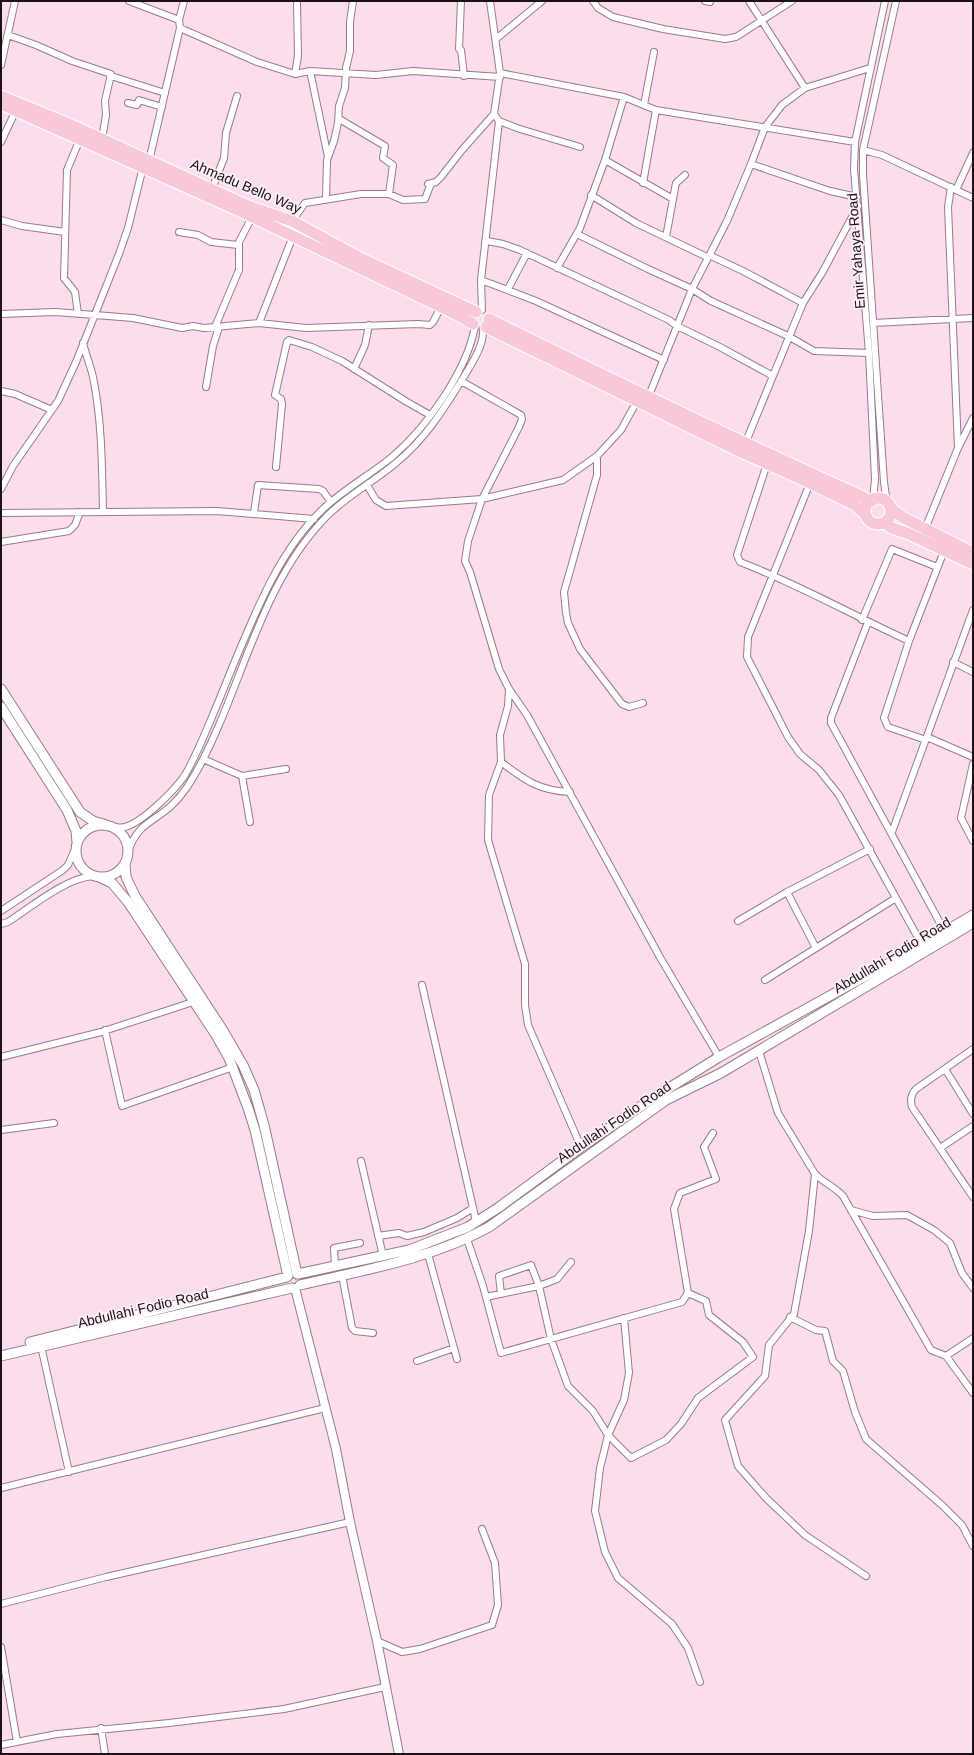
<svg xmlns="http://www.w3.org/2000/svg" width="974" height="1755" font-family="Helvetica,sans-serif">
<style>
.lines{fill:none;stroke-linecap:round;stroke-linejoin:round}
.minor-casing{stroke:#977b8b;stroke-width:8}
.tertiary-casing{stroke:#977b8b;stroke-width:10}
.secondary-casing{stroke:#977b8b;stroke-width:11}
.trunk-casing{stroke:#fff;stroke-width:13}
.minor{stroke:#fff;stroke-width:6}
.tertiary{stroke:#fff;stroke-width:8}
.secondary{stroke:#fff;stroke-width:9}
.trunk{stroke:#f7c8d6;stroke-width:11}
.labels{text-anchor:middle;stroke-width:3.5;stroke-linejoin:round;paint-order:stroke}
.street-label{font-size:14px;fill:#1b1117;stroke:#fdf0f7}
</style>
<rect width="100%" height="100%" fill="#fcddee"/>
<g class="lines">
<g class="minor-casing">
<path id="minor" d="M129 1 179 20
M461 1 459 49 461 50 464 76
M593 1 598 8 613 17 663 29 725 39 736 37 792 1
M705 1 710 2
M749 1 805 88
M180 28 257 62 295 74 310 71 376 75 413 71 500 77
M8 35 36 45 72 61 111 74 105 101 106 115 102 139
M496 39 542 1
M1 65 15 1
M310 71 328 157
M500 73 624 97 656 110 855 142
M295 74 298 56 297 1
M111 76 165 93
M128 103 137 105 139 100 162 107
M644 105 654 52
M499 121 520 129 580 147
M338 123 341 120 385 146 383 158 393 165 389 194
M1 142 16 110
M863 150 882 155 973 198
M605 160 673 199
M149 161 180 28 179 20 184 1
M751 164 830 191 857 197
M643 183 656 110
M951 187 948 207 958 448
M212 189 224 158 226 133 237 96
M956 190 973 153
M591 195 636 223 707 257 711 256 743 271 803 303
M326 199 327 160 334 141 338 123 339 106 345 88 346 68 350 51V22L353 1
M1 220 22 226 65 232
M292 221 305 203 361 194H389L403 200 425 199 430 186 428 184 436 182 441 177 462 150 494 114
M179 232 198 235 211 242 238 245
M577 234 648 269 692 289 711 301 788 336 814 351 869 353
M666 237 676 183 685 175
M487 241 503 244 520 250 669 320 677 326 720 347 773 376
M557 268 580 228 605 160 624 97
M481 280 536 301 664 360
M508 289 527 253
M482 310 481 280 499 121 494 114 500 73 490 1
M1 314 55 312 95 315 133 318 182 328 193 326 204 328 259 323 306 328 418 324 430 325 433 322 441 307
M78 314 75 292 64 278 67 170 80 139
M259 323 293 236
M873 323 973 318
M215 327 239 270V242L252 217
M83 343C86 356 92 369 94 382 102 424 102 468 103 511
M354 369 365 345 369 325
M461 381 521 415 522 419 519 427 482 499 468 541 465 561 470 572 499 669 509 689 527 715 661 959 719 1057
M206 387 213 346 219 327
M1 391 15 394 52 410
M648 398 692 289 727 221 751 164 765 127 782 105 805 88 870 68
M745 444 803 303 822 273 858 206
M597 456V475L564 592 566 613 568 623 580 649 622 704 629 707 643 703
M767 464 737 555 740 562C798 584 852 615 909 641
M276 467 282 404 281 399 275 395 287 342 289 340 312 347 342 361 407 402 430 415
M810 483 748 637 747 657 788 737 800 754 819 770 839 795 922 945
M367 485 376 500 386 506 482 499 563 480 597 456 621 430 637 401
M1 489 13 466 58 401 76 362 119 254 128 228 143 167
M873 500 875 479 869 353 854 169 855 142 885 1
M887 503 884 482 863 175V150L896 1
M1 513 217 511 314 519
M254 513 258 485 319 489 323 491 331 502
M925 529 958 448 973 418
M1 542 69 531 75 525 80 512
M862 620 892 549 937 567
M868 622 831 718V723L945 932
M953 662 973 672
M509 689 508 706 500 735 501 762 489 795 488 840 525 964V1005L528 1025 581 1147
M927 737 973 757
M926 740 888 727 884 718 909 641 944 551
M203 759 242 776 250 822
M501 762C524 780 540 791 570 792
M973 764 961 818 973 841
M242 776 286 769
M113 827C117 827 121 828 125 827 143 822 175 790 185 775 196 756 204 736 212 717 231 672 248 625 271 581 284 556 302 529 323 509 344 489 370 475 392 457 427 427 467 371 475 326
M892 832 973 610
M128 852C137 824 152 823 171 806 183 795 190 783 198 769 243 686 259 585 327 516 348 495 375 481 397 462 425 439 444 409 463 378 471 365 485 344 483 328
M787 892 816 948
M1 911 63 870 68 865 76 847
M738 921 787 892 870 849
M1 924 8 922C31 907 66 878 93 876
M765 980 896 898
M422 985 476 1221
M105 1030 122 1106 233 1067
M973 1049 916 1089C911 1094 910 1100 912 1107L973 1197
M759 1051 778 1113 815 1174C824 1183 835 1187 843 1196L931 1350 946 1356 973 1393
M1 1057 101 1032 193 1002
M945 1069 973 1114
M1 1130 54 1123
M940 1148 973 1126
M361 1161 383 1256
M815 1174 809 1231 794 1314 769 1345 765 1376 725 1420 738 1466 766 1498 805 1535 866 1576
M851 1210 873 1216 907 1215 934 1230 950 1243 962 1273 973 1288
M378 1236 399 1233 407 1236 424 1232 457 1218 473 1208
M467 1239 483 1286 501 1353 682 1302 688 1293 674 1209 680 1193 716 1179 704 1147 713 1133
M428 1254 457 1359
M335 1266 334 1248 360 1243
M342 1275 352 1328 355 1331 373 1333
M501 1294 499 1276 531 1265 539 1286 557 1279 571 1262
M486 1297 539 1286 551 1339 568 1386 593 1411 608 1435 631 1458 666 1440 681 1424 698 1398 753 1357 743 1342 709 1315 706 1301 688 1293
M790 1317 816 1330 825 1331 833 1361 843 1371 855 1412 866 1439 943 1506 962 1525 973 1546
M624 1318 629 1373 624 1400 608 1435 600 1468 595 1511 605 1552 618 1578 672 1624 688 1648 700 1682
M41 1346 69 1472
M946 1356 973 1338
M417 1361 454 1348
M1 1488 325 1408
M1 1604 106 1577 350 1522
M377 1641 402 1652 420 1649 492 1625 498 1605 495 1563 482 1529
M1 1647 17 1742
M101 1728 105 1754
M1 1745 57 1734 169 1723 284 1709 385 1687"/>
</g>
<g class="tertiary-casing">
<path id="tertiary" d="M295 1288 336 1449 350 1522 377 1641 399 1754"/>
</g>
<g class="secondary-casing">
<path id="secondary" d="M1 689 80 812 93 821 107 825
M1 707 67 810 76 831 77 842
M76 851a26 26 0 1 1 52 0a26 26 0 1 1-52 0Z
M125 863 126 877 135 896 222 1029 243 1065 254 1090 264 1125 297 1274
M99 877 112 883 128 902 216 1035 229 1058 248 1108 255 1130 288 1276
M298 1274 409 1250 468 1227 498 1208 581 1147 653 1098 719 1057 922 945 973 915
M300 1285C364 1270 431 1259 489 1227L666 1100 721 1073 973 923
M30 1342 287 1277
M1 1356 292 1288"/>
</g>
<g class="trunk-casing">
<path id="trunk" d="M1 96 69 124 248 206 292 221 362 259 476 312
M1 104 240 211 456 314 473 324
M489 319C616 382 743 443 872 501
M486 327 741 452 810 483 855 505 866 515
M865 511a13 13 0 1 1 26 0a13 13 0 1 1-26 0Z
M891 508 902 517 973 553
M884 523 892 528 909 534 973 564"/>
</g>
<use href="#minor" class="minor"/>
<use href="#tertiary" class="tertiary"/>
<use href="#secondary" class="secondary"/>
<use href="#trunk" class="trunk"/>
</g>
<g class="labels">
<g class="street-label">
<text transform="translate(246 186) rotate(23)" y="5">Ahmadu Bello Way</text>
<text transform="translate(856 251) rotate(-94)" y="5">Emir Yahaya Road</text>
<text transform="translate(892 955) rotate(-31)" y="5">Abdullahi Fodio Road</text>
<text transform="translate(614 1122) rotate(-34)" y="5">Abdullahi Fodio Road</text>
<text transform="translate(143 1308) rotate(-13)" y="5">Abdullahi Fodio Road</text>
</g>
</g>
<rect width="974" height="1755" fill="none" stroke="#1b1117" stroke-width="4"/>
</svg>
